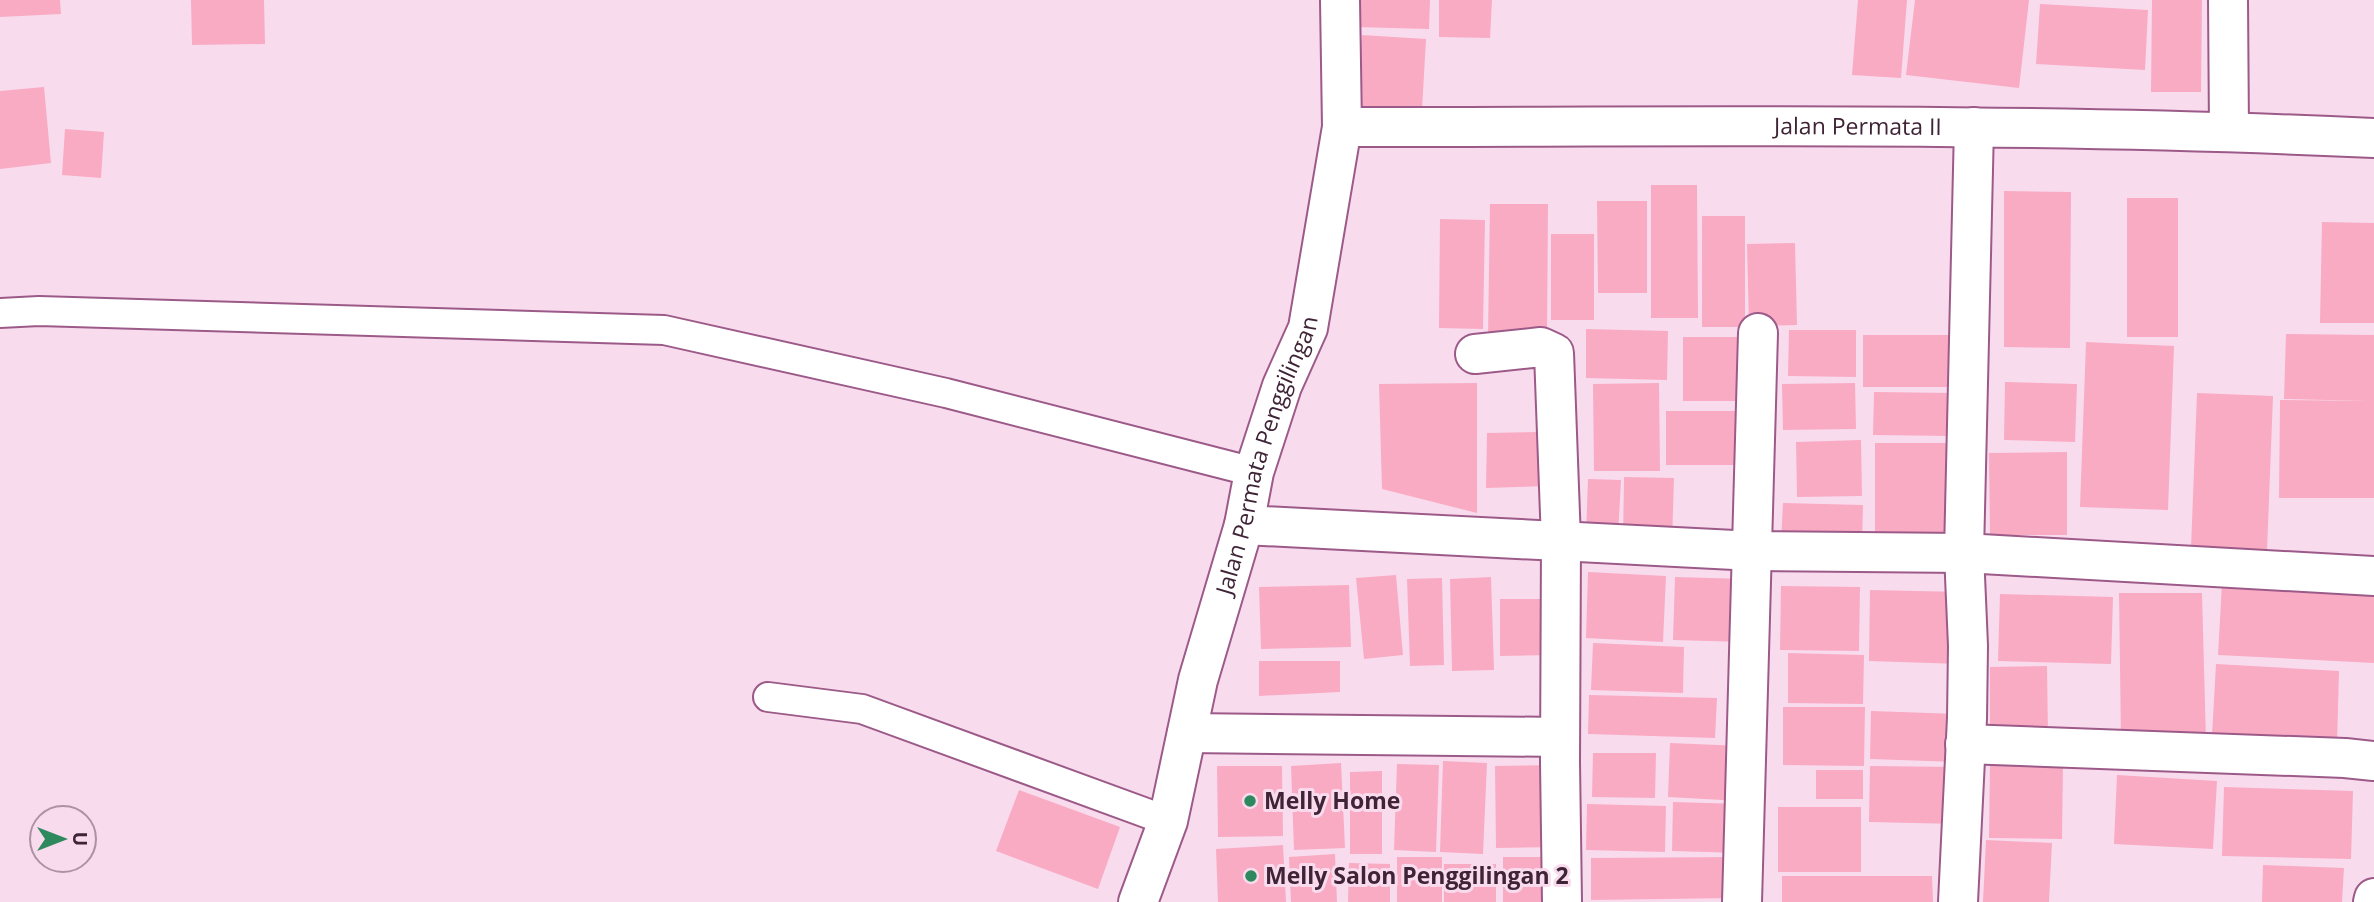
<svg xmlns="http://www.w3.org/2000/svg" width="2374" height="902" font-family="'Open Sans',sans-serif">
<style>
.building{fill:#f9abc3}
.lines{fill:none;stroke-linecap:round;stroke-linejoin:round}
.lane-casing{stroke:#9c5a88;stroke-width:32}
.street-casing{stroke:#9c5a88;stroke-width:42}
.lane{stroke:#fff;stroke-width:28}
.street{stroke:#fff;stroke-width:38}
.poi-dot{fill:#2f895f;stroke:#f9dbee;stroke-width:2.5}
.labels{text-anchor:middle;stroke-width:6;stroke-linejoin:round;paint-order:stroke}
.street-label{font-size:23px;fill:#3f2336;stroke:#f9dbee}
.poi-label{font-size:23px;font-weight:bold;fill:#3f2336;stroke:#f9dbee;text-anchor:start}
</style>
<rect width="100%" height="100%" fill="#f9dbee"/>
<path class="building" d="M0 0H60L61 14 0 17Z
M191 0H264L265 44 192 45Z
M1356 0H1430L1429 29 1355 27Z
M1439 0H1492L1490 38 1439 37Z
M1858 0H1907L1901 78 1852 75Z
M1915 0H2029L2019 88 1906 75Z
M2152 0H2202L2201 92H2151Z
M2040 4 2148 10 2145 70 2036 64Z
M1362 35 1426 39 1422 110 1357 106Z
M44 87 51 163 0 169V91Z
M65 129 104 132 101 178 62 175Z
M1651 185H1697L1698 318H1651Z
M2004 191 2071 192 2070 348 2004 347Z
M2127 198H2178V337H2127Z
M1597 201H1647V293H1598Z
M1490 204H1548L1547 337H1488Z
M1702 216H1745V327H1702Z
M1440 219 1485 220 1483 329 1439 328Z
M2322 222 2374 223V323H2320Z
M1551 234H1594V320H1551Z
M1795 243 1797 325 1749 326 1747 244Z
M1586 329 1668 331 1667 380 1586 378Z
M1789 330H1856V377L1788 376Z
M2286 334 2374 335V498H2279L2280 400 2367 401 2284 399Z
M1863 335H1959V387H1863Z
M1683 337H1738V401H1683Z
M2086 342 2174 346 2168 510 2080 507Z
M2005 382 2077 384 2075 442 2004 440Z
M1477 383V513L1382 489 1379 384Z
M1659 383 1660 471H1594L1593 384Z
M1855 383 1856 429 1783 430 1782 384Z
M1874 392 1952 393 1951 436 1873 435Z
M2197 393 2273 396 2267 551 2191 548Z
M1666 411H1746V465H1666Z
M1545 432 1548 486 1486 488 1487 433Z
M1861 440 1862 496 1797 497 1796 442Z
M1875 443H1949V532H1875Z
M2067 452V535H1990L1989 453Z
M1624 477 1674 478 1672 542 1623 541Z
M1588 479 1621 480 1618 536 1586 535Z
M1783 503 1863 505 1862 543 1781 541Z
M1588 572 1666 576 1663 642 1586 638Z
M1396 575 1403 655 1364 659 1356 578Z
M1491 577 1494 670 1452 671 1450 579Z
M1675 577 1746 579 1744 642 1673 640Z
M1442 578 1444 665 1410 666 1407 579Z
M2222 583 2374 591V663L2218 655Z
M1349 585 1351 647 1261 649 1259 587Z
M1781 586 1860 587 1859 651 1780 650Z
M1870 590 1962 592 1960 664 1869 661Z
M2119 593H2202L2206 742 2121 740Z
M2000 594 2113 597 2111 664 1998 661Z
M1500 599H1546L1552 655 1500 656Z
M1593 643 1684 647 1683 693 1591 690Z
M1788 653 1864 655 1863 704 1788 703Z
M1259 661H1340V692L1259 696Z
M2216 664 2339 671 2337 744 2212 735Z
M2047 666 2048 736 1990 737V667Z
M1589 695 1717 698 1715 738 1588 734Z
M1783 707H1865L1864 766 1783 765Z
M1871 711 1958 714 1957 762 1870 759Z
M1670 743 1742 746 1740 801 1668 797Z
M1593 753H1656L1655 798 1592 797Z
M1443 761 1487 763 1483 854 1440 852Z
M1341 763 1345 848 1294 850 1291 766Z
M1397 764 1439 765 1436 852 1394 850Z
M1990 764H2063L2062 839 1989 838Z
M1556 765 1558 847 1496 848 1495 766Z
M1217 766H1282L1283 836 1218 837Z
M1870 766 1959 767 1958 824 1869 822Z
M1816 770H1863V799H1816Z
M1382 771V854H1350V772Z
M2117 775 2217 781 2213 849 2114 844Z
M2224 787 2353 791 2351 859 2222 856Z
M1019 790 1120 827 1098 889 996 851Z
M1673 802 1742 804 1741 853 1672 851Z
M1587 804 1666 806 1665 852 1586 850Z
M1778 807H1861V872H1778Z
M1986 840 2052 843 2049 902H1983Z
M1283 845 1286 902H1218L1216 849Z
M1335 854 1337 902H1291L1289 857Z
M1397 857H1442V902H1397Z
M1503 857H1555V902H1503Z
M1735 857V898L1591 900V858Z
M1349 863 1390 864V902H1348Z
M1444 864H1496V902H1444Z
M2263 865 2344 868 2342 902H2262Z
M1782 876H1932L1933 902H1782Z"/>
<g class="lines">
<g class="lane-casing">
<path id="lane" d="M0 313 39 311 664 330 946 393 1254 472
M768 697 862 709 1168 821"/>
</g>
<g class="street-casing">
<g id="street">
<path d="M2228 0 2229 131"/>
<path id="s1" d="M1342 127C1686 127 2030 122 2374 138"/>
<path d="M1475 354 1541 347 1554 353 1561 541 1560 762 1562 902"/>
<path d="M1244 525 1754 551 1964 553 2374 576"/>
<path d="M1187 733 1560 737"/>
<path d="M1965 744 2345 758 2374 761"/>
<path id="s2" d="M1138 902 1168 821 1198 680 1244 525 1254 472 1282 386 1308 328 1342 127 1340 0"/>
<path d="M1742 902 1758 333"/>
<path d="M1958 902 1967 718 1968 646 1964 553 1974 127"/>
<path d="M2373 902 2374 898"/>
</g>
</g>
<use href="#lane" class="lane"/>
<use href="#street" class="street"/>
</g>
<g class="poi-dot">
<circle cx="1250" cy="801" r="7"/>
<circle cx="1251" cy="876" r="7"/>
</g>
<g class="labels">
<g class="street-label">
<text dy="8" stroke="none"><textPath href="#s1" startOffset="516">Jalan Permata II</textPath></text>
<text dy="8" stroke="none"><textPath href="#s2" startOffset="466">Jalan Permata Penggilingan</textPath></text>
</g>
<g class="poi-label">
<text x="1264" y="809">Melly Home</text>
<text x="1265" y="884">Melly Salon Penggilingan 2</text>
</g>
</g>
<g transform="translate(63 839) rotate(90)"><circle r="33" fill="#f9dbee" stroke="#af91a4" stroke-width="2"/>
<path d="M0-5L12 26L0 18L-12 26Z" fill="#2f895f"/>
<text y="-10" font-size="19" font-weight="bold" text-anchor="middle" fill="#3f2336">U</text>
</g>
</svg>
